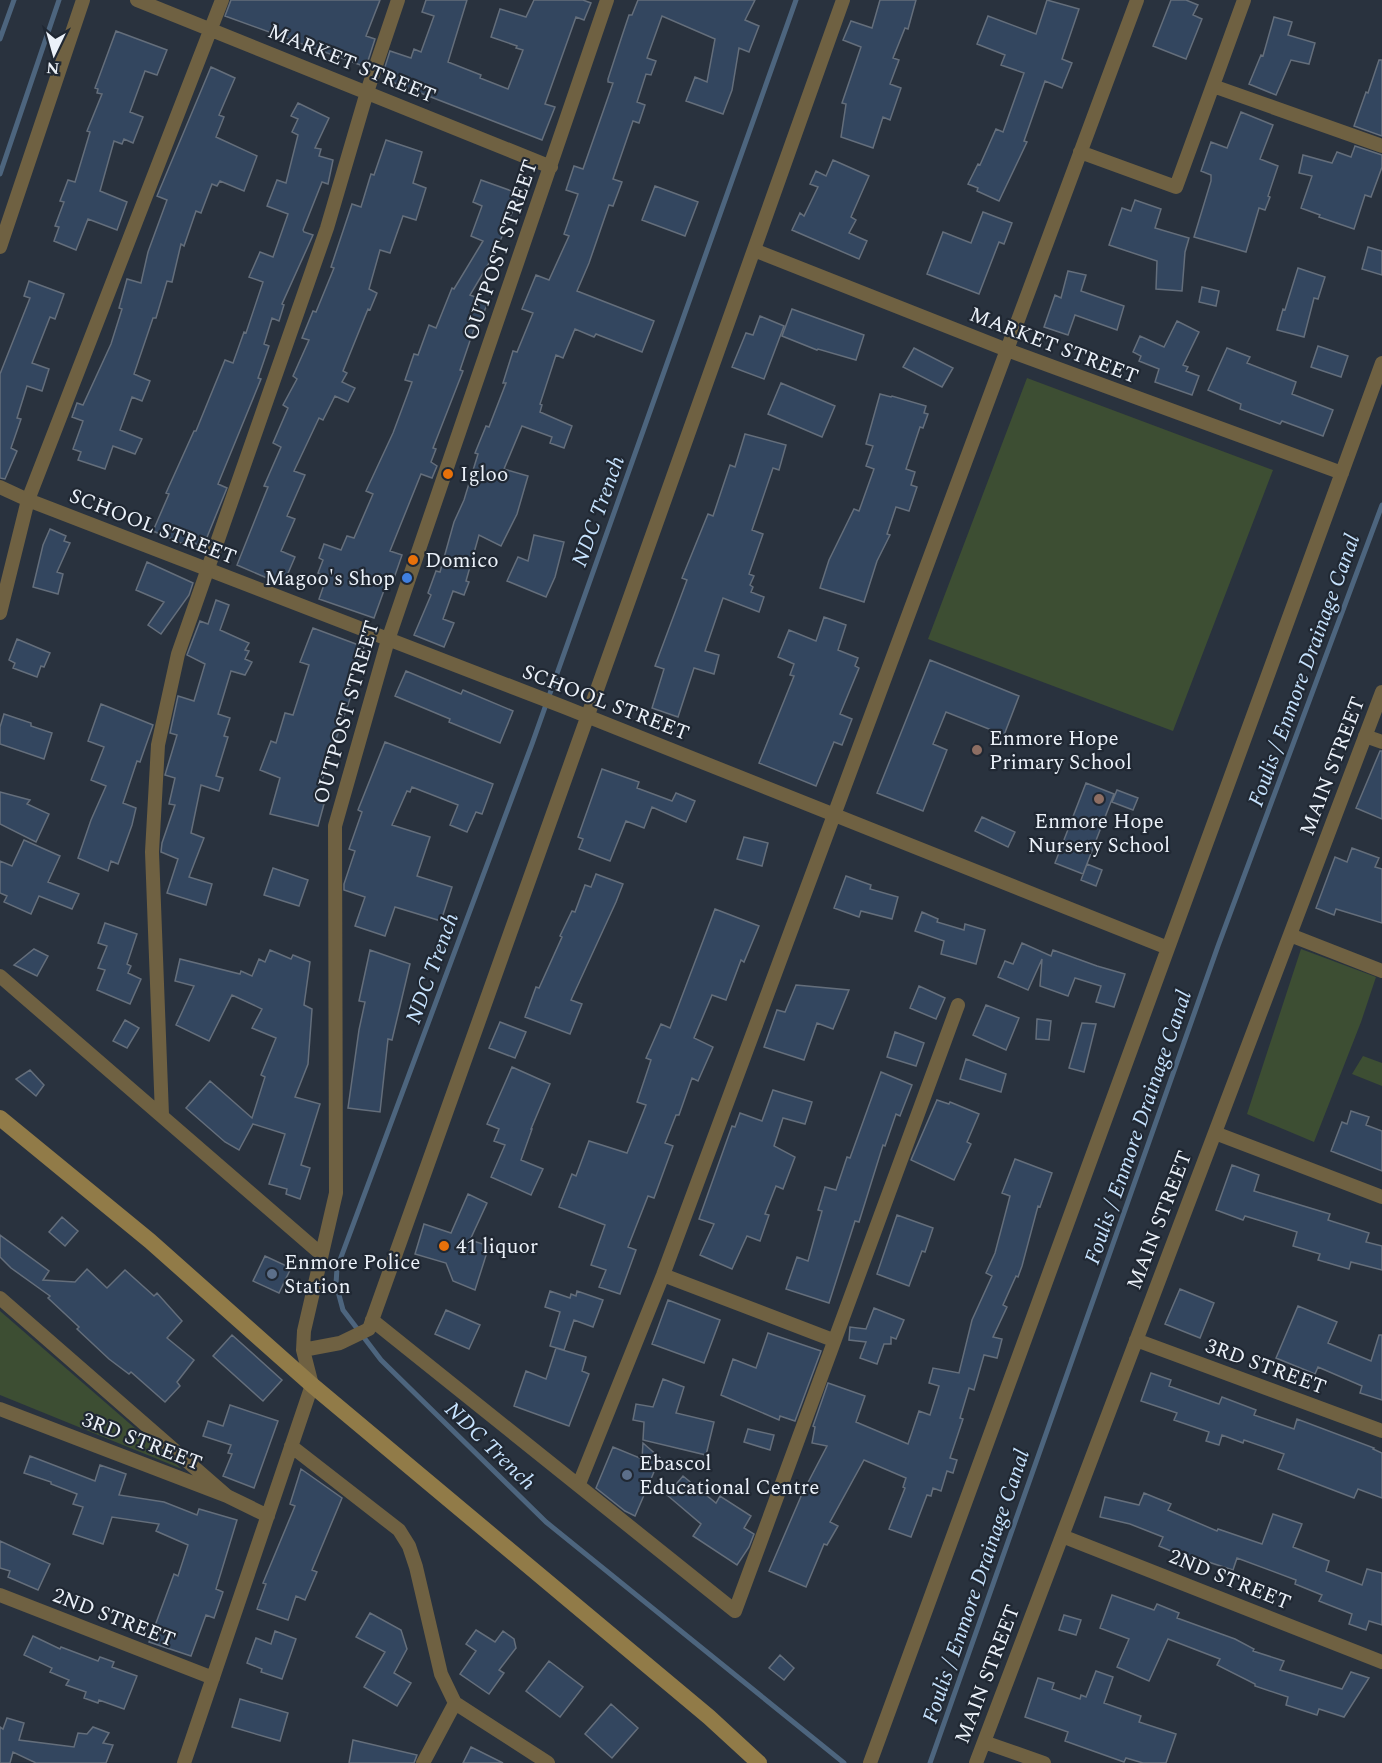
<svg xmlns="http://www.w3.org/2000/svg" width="1382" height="1763" font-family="Spectral,serif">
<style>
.green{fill:#3d4e33}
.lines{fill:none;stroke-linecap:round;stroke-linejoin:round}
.stream{stroke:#4d657e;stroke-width:5}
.building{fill:#33465f;stroke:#646e7b;stroke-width:1.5}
.minor{stroke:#6f6142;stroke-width:14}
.secondary{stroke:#917b48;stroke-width:16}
.food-dot{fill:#e8710a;stroke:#202833;stroke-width:2}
.shop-dot{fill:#3f7fe0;stroke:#202833;stroke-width:2}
.education-dot{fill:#8d6e63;stroke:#202833;stroke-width:2}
.service-dot{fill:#5c6f8a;stroke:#202833;stroke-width:2}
.labels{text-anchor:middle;stroke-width:4.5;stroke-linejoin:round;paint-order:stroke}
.street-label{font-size:21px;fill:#ebf1f9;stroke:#202833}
.poi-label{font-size:21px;fill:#ebf1f9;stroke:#202833;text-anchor:start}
.water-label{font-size:22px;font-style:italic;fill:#c7e3fe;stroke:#202833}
</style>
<rect width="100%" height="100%" fill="#29323e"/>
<path class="green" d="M1027 378 1273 470 1173 731 928 639Z
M1301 949 1376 977 1361 1022 1314 1142 1247 1114Z
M1363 1056 1382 1063V1086L1352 1074Z
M0 1311 182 1469 0 1395Z"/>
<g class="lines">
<path class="stream" d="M796 0 532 744 337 1268 336 1284 343 1310 381 1360 546 1522 844 1763
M0 39 14 0
M0 174 59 0
M930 1763 1218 946 1382 505"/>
</g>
<path class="building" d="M231 0H380L366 36 375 39 366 67 225 16Z
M426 0H467L448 62 481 75 480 78 508 89 523 50 516 48 517 46 491 37 500 9 526 17 534 0H583L591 3 584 20 576 17 545 104 555 107 542 140 387 80 389 76 383 73 390 51 411 58 414 49 421 52 434 16 422 12Z
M638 0H755L745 20 759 26 749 52 739 48 732 90 723 114 686 101 695 77 707 82 715 39 662 16 647 58 656 61 651 75 646 74 637 102 645 105 639 123 633 121 613 179 622 182 613 206 609 205 589 263 577 291 654 321 642 352 596 334 594 337 575 329 563 358 556 355 540 404 542 405 540 412 572 426 564 448 550 443 552 437 522 426 504 469 528 476 517 514 501 546 479 535 466 581 469 582 464 595 453 591 443 619 454 623 444 647 414 635 431 595 428 593 436 571 440 572 454 522 464 500 478 454 475 453 486 426 489 427 506 383H503L513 351 517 352 533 313 522 309 536 275 549 280 569 236 564 234 578 194 566 190 574 166 583 169 613 83 608 82V79L622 36 629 15H632Z
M880 0H916L908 29 905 28 893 58 899 60 890 84 901 88 890 120 883 117 873 148 841 137 846 104 842 103 861 47 843 40 851 21 872 28Z
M1047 0 1079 9 1062 59 1072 63 1062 88 1045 81 1024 141 1027 142 999 201 977 191 978 188 968 184 978 164 980 165 996 129 1003 132 1024 73 1001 65 1005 55 977 44 988 16 1036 34Z
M1171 0H1186L1198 5 1193 15 1202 19 1186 59 1153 46Z
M1274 17 1292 22 1288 35 1315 43 1309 64 1291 60 1276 95 1249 84 1261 55 1263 56Z
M116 31 167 50 157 75 145 71 130 112 143 117 133 143 124 139 122 144 114 141 100 191 127 202 117 230 88 219 76 250 54 241 59 227 55 226 64 202 60 201 68 180 75 182 90 132 87 131 102 94 97 93 98 89 95 88Z
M1379 60H1382V136L1354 126 1366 92 1368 93Z
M211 67 235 78 219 115 224 117 216 137 257 156 244 191 220 181 217 186 212 184 201 213 196 211 184 246 181 244 172 282 167 281 156 318H153L134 374 150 381 142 401 132 397 120 430 142 439 135 454 113 446 105 469 78 460 81 452 73 449 83 421 72 417 77 403 83 405 111 344 122 309 119 308 127 279 141 283 148 252 167 200 157 196Z
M298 103 329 118 315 148 321 149 319 156 333 160 328 184 322 182 303 230 304 232 313 235 282 304 284 305 279 321 272 318 264 344 269 346 258 378 261 379 218 484 227 488 203 547 190 541 188 546 153 531 169 494 166 493 194 431H196L225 360 233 363 244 332 246 333 263 282 249 277 260 252 273 257 288 214 267 206 277 180 286 183 298 135 292 132 298 119 291 116Z
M1241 112 1273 125 1260 159 1278 166 1268 196 1270 197 1265 210 1259 208 1246 252 1194 237 1211 181V175L1201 171 1211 142 1227 148Z
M386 140 422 152 413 183 426 188 416 220 403 216 390 253 380 250 369 289 377 293 370 310 368 309 343 371 347 373 342 382 355 388 348 402 335 396 323 420 319 418 294 471 305 475 287 516 295 519 281 551 295 557 283 585 237 565 268 487 264 486 281 447 273 443 288 408 283 405 297 379 293 376 309 340 302 338 313 311 316 312 334 268 331 267 352 204 361 207 371 174 374 175Z
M1355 146 1382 155V167L1371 197 1365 195 1354 229 1319 217 1320 215 1301 208 1312 176 1299 173 1303 155 1332 163 1337 152 1351 157Z
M833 160 869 176 851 217 856 220 849 233 867 241 859 259 792 230 800 213 804 216 818 187 810 184 816 171 826 176Z
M481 180 520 194 495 253 470 295 488 302 478 327 475 326 460 370 463 371 433 448 436 449 431 462 437 466 432 478 421 474 390 551 402 555 392 584 387 582 374 618 319 599 327 576 318 573 323 560 319 558 324 544 341 550 347 536 354 538 373 494 366 491 393 433 412 382 405 380 414 354 418 355 429 325 436 328 452 288 454 289 483 241 471 236 482 206 473 202Z
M655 186 698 202 685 236 642 220Z
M1135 200 1161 209 1155 228 1189 238 1185 252 1182 291 1156 289 1157 261 1109 245 1122 208 1131 211Z
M983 212 1012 223 1004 244 999 242 979 294 927 274 943 232 971 243Z
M1368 247 1382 251V275L1362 269Z
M1298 268 1325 277 1318 299 1314 298 1304 337 1277 330 1283 309 1285 310Z
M1068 271 1086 275 1081 291 1124 306 1117 330 1075 315 1068 335 1044 327 1055 295 1061 298Z
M29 281 64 294 55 319 50 317 32 363 49 369 42 391 27 386 17 418 21 419 11 448 17 451 5 479 0 478V374L30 298 24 296Z
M1202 287 1219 291 1216 306 1199 302Z
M792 309 864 335 856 360 818 349 817 350 782 336Z
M760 316 784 326 764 379 732 367 746 333 753 335Z
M1177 321 1199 332 1183 365 1188 367 1186 371 1199 376 1192 395 1155 382 1159 369 1139 361 1141 356 1133 352 1140 336 1164 347Z
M1318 346 1348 356 1341 377 1311 367Z
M914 348 953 368 942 387 903 367Z
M1227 348 1250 357 1247 363 1296 382 1292 394 1333 410 1323 436 1282 421 1280 424 1240 409 1241 404 1208 390Z
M781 383 835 406 822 437 768 414Z
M880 394 891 397 892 396 926 406 924 413 928 414 923 428 920 427 906 469 915 472 911 485 917 487 909 511 896 507 887 534 890 535 877 561 864 602 820 588 829 560 854 509 859 511 874 469 866 466 873 446 866 444Z
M745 434 786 445 779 470 773 468 752 530 763 534 749 574 754 576 750 585 753 587 751 592 764 597 759 612 723 598 705 651 719 655 714 674 694 668 678 717 652 708 664 669 655 666 687 580 682 578 708 514 713 516 730 465 735 467Z
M50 529 66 536 64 541 70 543 57 572 63 574 58 594 33 587 43 545Z
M534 535 564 542 555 577 546 597 507 581 518 557 528 561Z
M147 562 193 583 189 595 161 634 148 625 164 602 136 590Z
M216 600 229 605 220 630 249 643 245 650 249 651 245 659 252 662 245 675 231 671 218 714 230 718 224 736 228 737 216 776 223 778 219 791 201 785 191 833 204 838 189 877 212 884 206 905 167 893 178 859 161 852 162 843 175 805 169 804 175 778 165 775 177 735 170 733 178 696 194 701 205 664 187 655 200 621 208 624Z
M824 617 846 625 838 650 858 658 855 666 859 668 840 714 852 719 842 745 834 742 816 786 759 763 794 676 790 675 794 664 778 657 789 630 816 641Z
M313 628 364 647 348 688 353 690 315 801 324 804 318 826 270 814 280 778 260 770 271 741 276 743 285 713 293 715 309 665 300 662Z
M17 639 50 653 44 667 41 666 37 677 13 668 15 663 9 660Z
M930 660 1019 696 1004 735 946 712 933 744 947 750 923 811 877 793Z
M406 671 461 694 463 690 513 711 500 743 449 722 450 719 395 696Z
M101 704 153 725 140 762 137 761 123 803 136 808 132 825 118 864 111 861 108 871 78 858 91 820 106 786 91 780 104 747 88 741Z
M4 714 31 723V726L52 733 44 759 0 744V727Z
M385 742 493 784 482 814 476 812 467 832 450 825 458 805 412 787 410 792 407 791 392 825 430 837 417 876 452 887 441 921 395 907 385 936 355 926 365 897 344 890V884L355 851 349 849 362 812 358 810Z
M1380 751H1382V819L1356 808Z
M602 769 639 782 637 788 672 801 676 793 695 801 686 822 652 807 644 828 626 821 610 861 579 849 583 839 578 837Z
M1086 783 1114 794 1083 874 1055 863Z
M1117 790 1138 798 1133 810 1112 802Z
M0 792 30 800 27 804 49 814 36 842 0 824Z
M982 817 1015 832 1008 847 975 831Z
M744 837 768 843 762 866 737 859Z
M24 840 60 856 48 882 79 894 72 909 39 896 31 914 4 902 7 896 0 893V861L12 866Z
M1352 848 1379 858 1375 867 1382 869V923L1336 909 1334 915 1316 908 1335 857 1347 862Z
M1087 864 1102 870 1096 886 1081 880Z
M273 868 308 880 299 906 264 895Z
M596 874 623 884 616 902 571 1000 582 1004 570 1034 525 1017 536 987 539 988 562 937 560 936 572 911 575 912 585 885 591 887Z
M846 876 871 885 870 889 898 897 892 919 861 911 859 917 834 908Z
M715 909 759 926 744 962 741 960 726 1000 712 995 694 1038 713 1047 698 1081 692 1078 679 1115H676L665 1143 673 1146 654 1198 648 1196 628 1247 636 1250 620 1294 599 1287 606 1270 591 1265 605 1225 559 1207 572 1174 576 1176 589 1141 627 1153 646 1105 637 1102 651 1060 646 1058 661 1024 670 1028Z
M922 912 938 919 937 922 964 930 965 924 985 930 976 964 941 954 944 941 915 931Z
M105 923 137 934 127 964 131 966 128 973 141 979 130 1004 97 990 105 970 98 968 107 946 98 943Z
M1022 943 1051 956 1053 950 1097 966 1125 974 1114 1007 1096 1002 1101 986 1075 978 1068 996 1040 986 1042 959 1028 990 998 977 1005 961 1013 964Z
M34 949 48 956 37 976 14 965Z
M270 950 291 959 293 955 310 962 304 1005 312 1009 308 1064 295 1097 320 1104 301 1165 310 1168 300 1199 286 1194 287 1189 269 1184 285 1134 253 1124 239 1150 225 1142 186 1108 210 1081 252 1118 265 1077 261 1075 276 1038 252 1028 262 1009 232 995 209 1041 176 1025 194 986 175 981 180 959 240 974 241 971 252 976 259 959 265 962Z
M370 950 410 964 392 1040 388 1039 380 1112 348 1108 359 1030 365 1002 359 1001Z
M796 985 849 990 833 1029 817 1023 804 1060 764 1047 777 1010 785 1012Z
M919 986 945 998 936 1019 910 1008Z
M986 1005 1019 1018 1006 1050 973 1035Z
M1037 1019 1051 1021 1049 1040 1036 1039Z
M125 1020 139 1028 127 1048 113 1041Z
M500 1022 526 1032 515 1058 489 1048Z
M1082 1023 1096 1024 1084 1072 1069 1068Z
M895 1032 924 1043 916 1066 887 1057Z
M966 1059 1006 1074 1001 1092 960 1079Z
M512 1067 550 1084 531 1129H532L521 1160 543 1169 531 1195 491 1177 505 1145 494 1141 499 1129 487 1124Z
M30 1070 44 1085 36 1096 16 1079Z
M881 1072 912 1085 900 1116 896 1114 885 1146 883 1145 859 1222 855 1221 829 1303 786 1289 797 1257 808 1261 822 1211 818 1210 825 1187 836 1190 847 1157 850 1158Z
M773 1090 812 1102 805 1124 783 1118 774 1146 795 1157 783 1189 776 1186 765 1214 769 1215 760 1241 747 1236 732 1269 700 1255 714 1224 699 1219 732 1126 735 1127 740 1113 762 1121Z
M937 1100 949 1104 950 1102 979 1114 967 1142 971 1144 954 1180 911 1160Z
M1351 1111 1369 1117 1366 1125 1382 1131V1171L1331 1151 1342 1122 1347 1124Z
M1015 1159 1052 1173 1040 1207 1038 1206 1022 1266 1018 1277 1016 1276 1003 1305 1007 1307 993 1337 1002 1339 997 1358 984 1355 974 1390 969 1388 960 1418 963 1419 950 1458 957 1460 953 1473 947 1471 941 1491 933 1488 931 1496 927 1495 911 1537 889 1529 905 1488 903 1487 906 1478 864 1460 830 1522 838 1526 827 1545 824 1544 806 1587 769 1571 802 1494 827 1446 812 1443 815 1427 813 1426 828 1383 865 1396 856 1422 908 1444 919 1411 930 1415 939 1386 929 1383 933 1368 959 1373 972 1320 992 1276 986 1273 995 1253 1010 1196 1002 1193Z
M1232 1165 1259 1175 1254 1191 1330 1214 1328 1220 1369 1233 1366 1242 1382 1246V1270L1351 1262 1349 1269 1318 1260 1320 1254 1293 1246 1297 1232 1245 1216 1243 1220 1216 1210Z
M468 1194 487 1203 470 1240 489 1246 475 1290 453 1281 446 1263 415 1254 424 1224 451 1233Z
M897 1215 933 1228 925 1252 922 1251 909 1286 877 1274Z
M62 1217 78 1231 65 1246 49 1232Z
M0 1235 49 1271 43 1280 75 1282 87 1269 107 1288 125 1270 154 1296 157 1293 182 1321 167 1338 194 1360 177 1382 180 1386 165 1402 131 1372 129 1374 109 1359 77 1329 79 1327 48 1298 50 1296 11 1268 0 1257Z
M265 1256 291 1268 279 1293 253 1281Z
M1180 1289 1214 1303 1200 1338 1165 1324Z
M550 1291 570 1298 571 1294 576 1296 577 1291 603 1300 593 1327 574 1320 564 1350 550 1346 560 1312 545 1307Z
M668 1300 720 1320 704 1363 652 1344Z
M1298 1306 1337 1322 1328 1343 1371 1361 1379 1335H1382V1400L1360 1393 1362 1386 1318 1367 1315 1374 1276 1358Z
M874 1308 904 1320 896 1339 891 1337V1344H884L877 1364 860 1358 866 1342 849 1340 850 1327 866 1329Z
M446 1310 480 1325 469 1349 435 1334Z
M768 1333 821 1351 795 1421 780 1416 779 1420 721 1395 733 1359 756 1368Z
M232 1335 282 1380 263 1401 213 1356Z
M556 1348 586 1357 582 1371 589 1374 569 1426 514 1406 526 1371 546 1379Z
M1151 1373 1171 1380 1169 1386 1219 1404 1222 1397 1256 1410 1254 1415 1294 1429 1297 1419 1374 1448 1373 1449 1382 1453V1498L1358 1489 1354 1498 1278 1469 1284 1454 1244 1440 1243 1443 1222 1435 1219 1445 1206 1441 1209 1432 1174 1420 1177 1413 1141 1401Z
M663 1379 684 1387 676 1413 714 1422 706 1455 643 1440 644 1422 633 1420 636 1404 653 1407Z
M230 1405 278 1421 254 1488 223 1476 232 1454 228 1453 231 1445 203 1436 208 1421 223 1426Z
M748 1429 774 1435 770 1450 744 1442Z
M643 1443 660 1458 635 1516 625 1511 596 1488 613 1447 642 1459Z
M30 1456 95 1481 100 1465 126 1474 119 1495 164 1502 197 1515 199 1509 237 1520 216 1589 223 1592 214 1618 206 1615 191 1656 149 1642 174 1574 178 1576 188 1545 156 1531 159 1524 112 1517 103 1544 73 1534 83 1507 73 1504 77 1494 51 1484V1482L24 1473Z
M301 1469 342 1498 312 1570 317 1572 305 1600 296 1596 288 1620 257 1609 266 1584 263 1583 295 1506 290 1504Z
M683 1476 716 1503 720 1496 751 1516 744 1528 754 1534 749 1547 737 1565 693 1536 701 1524 667 1495Z
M1144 1493 1171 1504 1168 1510 1217 1531 1218 1529 1262 1544 1273 1514 1302 1524 1293 1547 1329 1561 1326 1571 1362 1585 1367 1569 1382 1573V1625L1369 1621 1366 1630 1349 1624 1352 1614 1319 1601 1322 1595 1295 1584 1296 1580 1237 1558 1233 1570 1196 1558 1195 1561 1159 1546 1163 1537 1130 1524 1100 1517 1105 1497 1139 1505Z
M0 1541 50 1564 38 1590 8 1577 10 1571 0 1568Z
M1112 1595 1154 1610 1157 1604 1179 1613 1177 1618 1235 1639 1254 1649 1253 1651 1284 1661 1280 1670 1342 1689 1351 1672 1369 1678 1344 1717 1319 1709 1317 1715 1286 1705 1288 1697 1255 1686V1684L1217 1665 1220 1659 1168 1639 1149 1681 1117 1667 1129 1639 1100 1628Z
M370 1613 401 1630 407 1649 394 1673 411 1683 397 1706 364 1687 385 1652 356 1637Z
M1064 1615 1081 1620 1076 1635 1059 1630Z
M476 1630 495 1642 503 1631 514 1639 516 1648 499 1670 504 1673 489 1694 460 1674 476 1651 466 1644Z
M275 1631 296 1639 282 1679 261 1672 262 1669 247 1663 256 1638 271 1644Z
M33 1636 60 1649 61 1647 98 1661 100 1657 114 1662 112 1667 137 1676 124 1709 99 1700 98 1703 84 1698 86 1692 66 1685 69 1680 50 1672 52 1668 24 1655Z
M780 1655 794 1668 784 1680 769 1668Z
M549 1661 583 1687 560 1717 526 1691Z
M1096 1671 1113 1677 1104 1703 1141 1716 1139 1722 1176 1734 1166 1763H1143L1126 1758 1124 1762 1065 1741 1068 1732 1025 1717 1038 1678 1054 1683 1052 1689 1080 1699 1081 1695 1086 1697Z
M240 1699 288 1713 280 1741 232 1727Z
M611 1704 638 1728 612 1758 585 1734Z
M7 1718 24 1723 19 1740 74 1747 78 1733 87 1734 93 1727 109 1733 103 1743 113 1745 106 1763H36L13 1752 10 1763H0V1727L3 1729Z
M353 1740 417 1755 414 1763H349Z
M471 1747 503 1763H463Z"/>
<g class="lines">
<path class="minor" d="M137 0 551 167
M1213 86 1382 146
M1080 152 1176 187 1244 0
M0 247 83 0
M754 250 1007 350 1342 473
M0 487 28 500 564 707 1168 948
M0 613 28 500 222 0
M1365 736 1382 742
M1290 935 1382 971
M0 976 321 1254
M162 1115 152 852 158 745 178 654 327 228 367 92 398 0
M1215 1133 1382 1197
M663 1275 833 1340
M0 1298 227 1496
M372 1320 735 1611 958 1005
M1136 1340 1382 1431
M303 1350 340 1343 369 1329 843 0
M0 1409 227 1496 268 1516
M291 1446 399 1530 409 1546 416 1567 441 1674 455 1703 548 1763
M579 1484 663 1275 1137 0
M1062 1536 1382 1662
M0 1595 213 1678
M984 1742 1044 1763
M184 1763 312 1385 303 1350 304 1331 336 1193 335 826 388 640 607 0
M423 1763 455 1703
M870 1763 1382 363
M976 1763 1382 692"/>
<path class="secondary" d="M0 1118 150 1241 312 1385 709 1717 759 1763"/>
</g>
<g class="food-dot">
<circle cx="448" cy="474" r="6"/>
<circle cx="413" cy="560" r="6"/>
<circle cx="444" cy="1246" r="6"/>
</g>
<circle class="shop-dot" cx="407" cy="578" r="6"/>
<g class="education-dot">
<circle cx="977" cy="750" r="6"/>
<circle cx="1099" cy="799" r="6"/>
</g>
<g class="service-dot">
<circle cx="272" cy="1274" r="6"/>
<circle cx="627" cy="1475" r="6"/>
</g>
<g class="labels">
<g class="street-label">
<text transform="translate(352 63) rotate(22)" y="7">MARKET STREET</text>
<text transform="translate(500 250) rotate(-71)" y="7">OUTPOST STREET</text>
<text transform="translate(1054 345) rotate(21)" y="7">MARKET STREET</text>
<text transform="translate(153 526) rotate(21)" y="7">SCHOOL STREET</text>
<text transform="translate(606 702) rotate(21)" y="7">SCHOOL STREET</text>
<text transform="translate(346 712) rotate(-74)" y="7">OUTPOST STREET</text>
<text transform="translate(1332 766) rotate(-69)" y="7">MAIN STREET</text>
<text transform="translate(1159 1220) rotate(-69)" y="7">MAIN STREET</text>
<text transform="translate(1266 1366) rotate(20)" y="7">3RD STREET</text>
<text transform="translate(142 1441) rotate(21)" y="7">3RD STREET</text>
<text transform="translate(1230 1579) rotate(22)" y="7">2ND STREET</text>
<text transform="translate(114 1617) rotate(21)" y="7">2ND STREET</text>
<text transform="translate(987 1674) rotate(-69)" y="7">MAIN STREET</text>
</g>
<g class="poi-label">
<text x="460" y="481">Igloo</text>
<text x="425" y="567">Domico</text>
<text x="395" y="585" text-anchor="end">Magoo's Shop</text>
<text x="989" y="745">Enmore Hope<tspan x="989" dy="24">Primary School</tspan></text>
<text x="1099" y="828" text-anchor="middle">Enmore Hope<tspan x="1099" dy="24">Nursery School</tspan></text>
<text x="456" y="1253">41 liquor</text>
<text x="284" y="1269">Enmore Police<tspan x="284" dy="24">Station</tspan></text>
<text x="639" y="1470">Ebascol<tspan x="639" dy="24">Educational Centre</tspan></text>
</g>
<g class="water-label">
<text transform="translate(597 511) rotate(-70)" y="8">NDC Trench</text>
<text transform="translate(1303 670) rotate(-70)" y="8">Foulis / Enmore Drainage Canal</text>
<text transform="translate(431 968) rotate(-70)" y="8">NDC Trench</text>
<text transform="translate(1137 1127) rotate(-71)" y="8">Foulis / Enmore Drainage Canal</text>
<text transform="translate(491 1445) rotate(44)" y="8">NDC Trench</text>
<text transform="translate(975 1586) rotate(-71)" y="8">Foulis / Enmore Drainage Canal</text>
</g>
</g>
<g transform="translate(54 54) rotate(185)" stroke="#202833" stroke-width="4.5" paint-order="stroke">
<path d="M0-4.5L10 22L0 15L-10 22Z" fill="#ebf1f9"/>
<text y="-9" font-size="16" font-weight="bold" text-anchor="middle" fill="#ebf1f9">N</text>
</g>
</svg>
